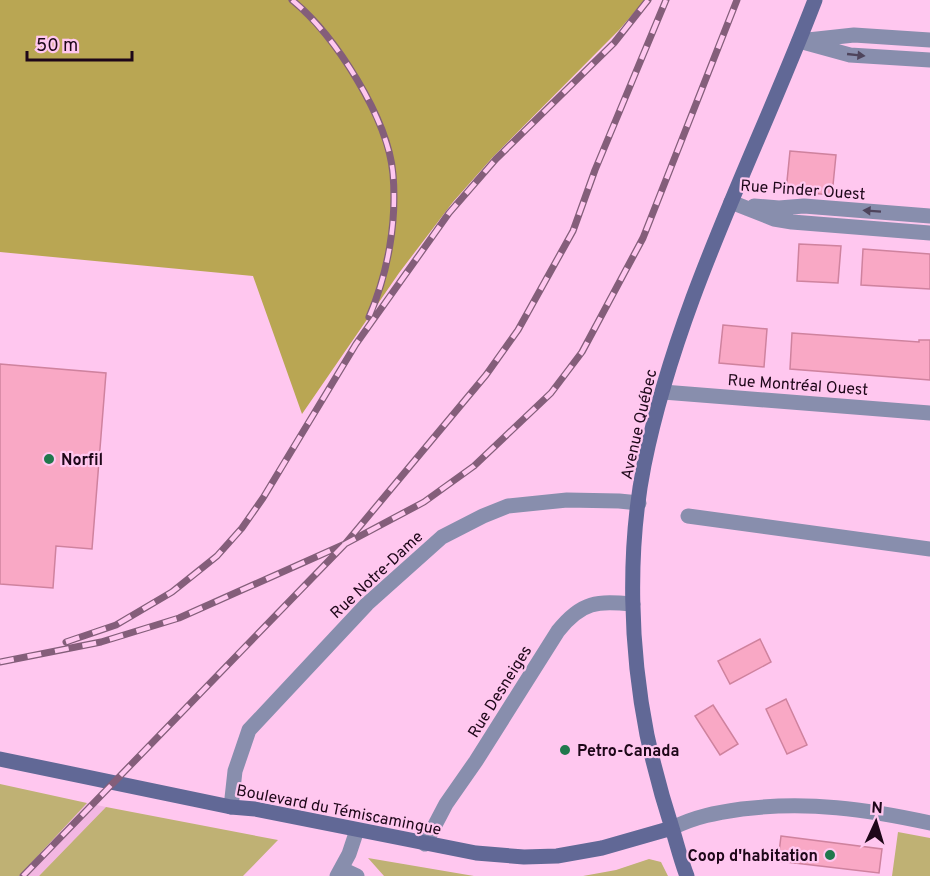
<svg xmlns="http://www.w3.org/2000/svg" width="930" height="876" font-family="Overpass,sans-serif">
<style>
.built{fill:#f3b7e2}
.green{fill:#bfb174}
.forest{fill:#b9a653}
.building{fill:#f9a8c5;stroke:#cf829e;stroke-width:1.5}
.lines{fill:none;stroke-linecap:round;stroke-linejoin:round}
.street{stroke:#888ead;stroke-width:15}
.secondary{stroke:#616896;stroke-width:15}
.rail-casing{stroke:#845e7a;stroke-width:7}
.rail{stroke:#ffc7ef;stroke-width:4.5;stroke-dasharray:14;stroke-linecap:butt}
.oneway{fill:#4e445c}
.poi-dot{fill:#20784c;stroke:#ffc7ef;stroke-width:2}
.labels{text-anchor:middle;stroke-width:4.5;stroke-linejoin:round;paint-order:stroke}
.street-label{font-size:16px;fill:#1e0719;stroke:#ffc7ef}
.poi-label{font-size:16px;font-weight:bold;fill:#1e0719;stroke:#ffc7ef;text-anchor:start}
</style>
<rect width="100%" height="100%" fill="#ffc7ef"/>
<path class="built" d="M87 803 106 807 39 876H19Z"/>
<path class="green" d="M0 784 87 803 19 876H0Z
M106 807 278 840 243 876H39Z
M898 832 930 838V876H892Z
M368 858 474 876H384Z
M649 859 661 862 668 876H583L616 870Z"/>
<path class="forest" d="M0 0H645L619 30 492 158 453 202 399 273 302 414 253 276 0 252Z"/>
<path class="building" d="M790 151 836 155 832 195 786 191Z
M799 244 841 246 838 283 797 281Z
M863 249 930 254V289L861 285Z
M723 325 767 329 764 367 719 363Z
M792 333 919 342V340H930V380L790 369Z
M0 364 106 373 92 549 56 546 53 588 0 584Z
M760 639 771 662 730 684 718 661Z
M786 699 807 745 787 754 766 709Z
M713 705 738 744 720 755 695 716Z
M781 836 882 849 879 873 778 861Z"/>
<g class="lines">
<path class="street" d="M808 40 854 35 930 40
M799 41 850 55 930 60
M731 202 774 219 792 222 930 233
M754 206 779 208 804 206 930 216
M663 392 930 413
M688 516 930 549
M231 807 235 771 249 730 367 604 442 537 483 516 508 506 567 500 619 501 639 503
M672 828C697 816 715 813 742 809 808 801 866 809 930 823
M425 844 446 804 476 761 558 631C582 601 597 601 633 604
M342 869 357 876
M337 876 349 854 357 830"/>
<path class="secondary" d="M0 759 231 807 255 809 476 853 524 857 557 856 602 848 672 828
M687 876C681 861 677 844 672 828 662 797 654 767 647 735 630 649 627 551 644 465 677 302 756 154 815 0"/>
<g class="rail-casing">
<path id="rail" d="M292 0C335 35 388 118 393 174 397 222 388 273 369 317
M66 642 116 625 172 592 217 556 242 528 263 498 356 344 449 213 496 159 614 43 648 0
M0 662 101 642 179 618 345 544 424 502 474 466 551 393 582 352 643 238 737 0
M23 876 345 544 486 375 518 330 573 231 595 170 666 0"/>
</g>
<use href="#rail" class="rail"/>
</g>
<defs><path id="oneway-solid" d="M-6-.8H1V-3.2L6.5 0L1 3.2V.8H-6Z" transform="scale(1.5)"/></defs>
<g class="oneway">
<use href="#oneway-solid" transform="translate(856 55) rotate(6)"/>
<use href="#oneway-solid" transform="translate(872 211) rotate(-176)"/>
</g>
<g class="poi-dot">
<circle cx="49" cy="459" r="6"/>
<circle cx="565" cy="750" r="6"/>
<circle cx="830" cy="855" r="6"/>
</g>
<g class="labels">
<g class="street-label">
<text transform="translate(803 189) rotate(4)" y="6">Rue Pinder Ouest</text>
<text transform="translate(798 384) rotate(4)" y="6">Rue Montréal Ouest</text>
<text transform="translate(638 424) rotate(-77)" y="6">Avenue Québec</text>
<text transform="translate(376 574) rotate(-43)" y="6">Rue Notre-Dame</text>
<text transform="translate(499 691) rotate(-58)" y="6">Rue Desneiges</text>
<text transform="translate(339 809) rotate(11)" y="6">Boulevard du Témiscamingue</text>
</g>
<g class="poi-label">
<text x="61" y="465">Norfil</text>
<text x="577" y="756">Petro-Canada</text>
<text x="818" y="861" text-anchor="end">Coop d'habitation</text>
</g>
</g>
<g transform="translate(876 822) rotate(4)" stroke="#ffc7ef" stroke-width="4.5" paint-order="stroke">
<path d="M0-4.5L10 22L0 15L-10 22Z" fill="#1e0719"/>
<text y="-9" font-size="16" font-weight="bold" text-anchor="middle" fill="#1e0719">N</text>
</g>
<path d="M27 51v9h105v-9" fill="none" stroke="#1e0719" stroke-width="3"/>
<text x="36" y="51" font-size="18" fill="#1e0719" stroke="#ffc7ef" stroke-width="4.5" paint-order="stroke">50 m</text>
</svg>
